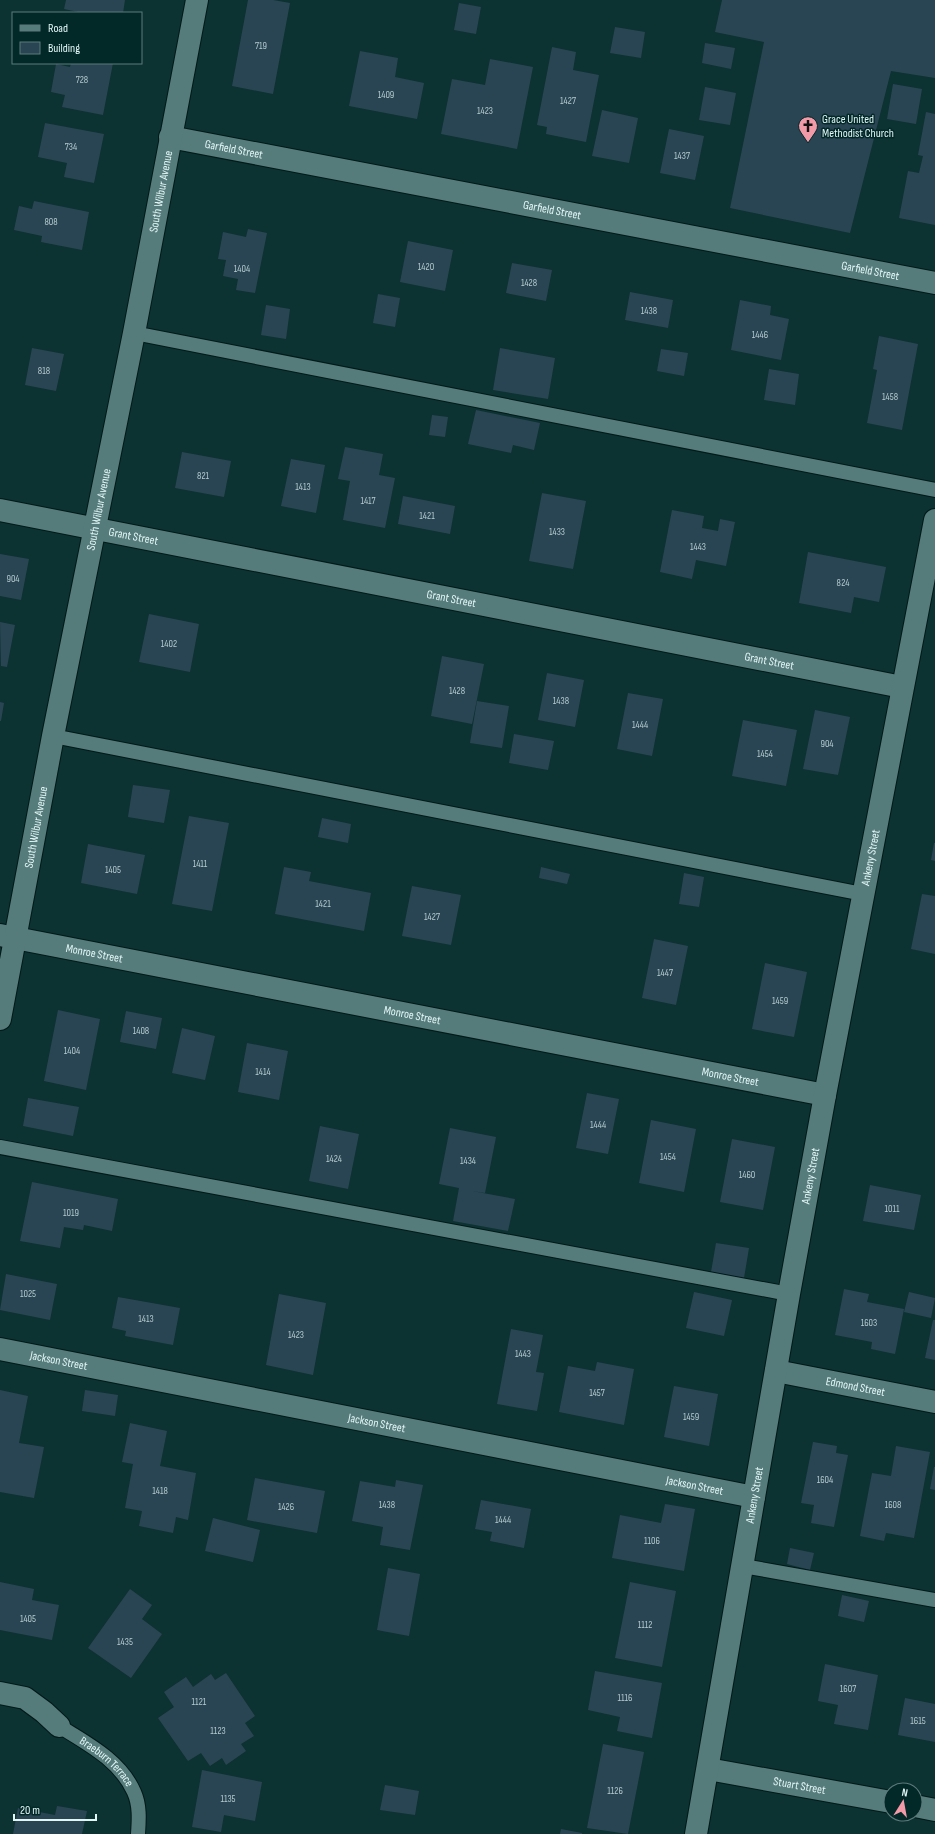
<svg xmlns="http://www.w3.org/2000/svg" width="935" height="1834" font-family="'Sofia Sans Condensed',sans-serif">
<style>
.building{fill:#294553}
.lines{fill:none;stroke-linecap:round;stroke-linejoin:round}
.lane-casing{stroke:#001919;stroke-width:16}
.street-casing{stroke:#001919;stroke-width:24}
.lane{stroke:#567b7b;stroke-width:14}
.street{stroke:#567b7b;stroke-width:22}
.labels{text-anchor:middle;stroke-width:3;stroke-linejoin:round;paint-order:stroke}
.number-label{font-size:10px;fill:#b4cacd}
.poi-label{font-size:12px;fill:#e2f6f6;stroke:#022828;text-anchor:start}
.street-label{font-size:12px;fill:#e2f6f6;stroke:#022828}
</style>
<rect width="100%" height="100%" fill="#0d3232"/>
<path class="building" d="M66 0H125L123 13H83L64 9Z
M248 0H273L290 3 273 94 232 86Z
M722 0H935V78L891 71 850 233 730 208 764 42 715 32Z
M459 3 481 7 476 34 454 30Z
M615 27 645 32 641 58 610 53Z
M705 43 735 48 731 69 702 63Z
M552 47 576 52 573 70 599 75 586 142 546 134 547 127 537 125Z
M360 51 398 58 395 77 424 83 417 119 349 106Z
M490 59 533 67 517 149 441 134 452 79 485 85Z
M71 63H113L103 115 62 107 65 95 51 92 56 64 70 67Z
M893 84 922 89 916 124 887 119Z
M705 87 736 93 730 125 699 120Z
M602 110 638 118 629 163 592 156Z
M926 112 935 114V225L899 218 908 171 919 173 923 156 918 155Z
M45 123 104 134 94 183 64 177 67 163 38 157Z
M669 129 704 136 695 180 660 173Z
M34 201 89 212 82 250 41 242 42 236 14 230 19 206 32 209Z
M248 229 267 233 255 293 236 290 238 279 223 276 226 260 218 259 223 232 246 237Z
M408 241 453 250 445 291 400 282Z
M512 263 552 270 546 301 506 293Z
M630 292 673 300 668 328 625 320Z
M378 294 400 298 395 327 373 323Z
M740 300 771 306 770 315 789 319 781 360 731 350Z
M266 305 290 309 286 339 261 335Z
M879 336 918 344 902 430 867 423 877 370 873 369Z
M32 348 64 354 56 391 25 385Z
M500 348 555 358 548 399 493 390Z
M661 349 688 353 684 376 657 371Z
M769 369 799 374 795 405 764 400Z
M476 410 540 423 534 450 513 445 511 453 468 444Z
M432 415 448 417 445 437 429 435Z
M345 447 383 454 379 475 395 478 385 528 343 520 350 481 338 479Z
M182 452 231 461 224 497 175 488Z
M291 459 325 465 316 513 281 506Z
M542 493 586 501 573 569 529 561Z
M403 496 455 506 450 534 398 524Z
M672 510 704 516 702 528 718 531 720 519 735 522 726 566 696 560 692 579 660 572Z
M808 552 886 567 879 602 854 597 851 613 799 603Z
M0 554 29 559 21 600 0 596Z
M149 614 199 624 190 672 139 662Z
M0 622 15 625 7 667 1 666V669Z
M442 656 484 664 472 724 431 716Z
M547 673 584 680 575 727 538 720Z
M628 693 663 699 652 756 617 749Z
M477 701 509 706 502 748 470 743Z
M0 702 4 703 1 721H0Z
M815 710 850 717 838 775 803 769Z
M743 720 797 730 786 786 732 776Z
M514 734 554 741 548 770 509 763Z
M133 785 170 790 164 823 128 817Z
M189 816 229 823 212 911 172 904Z
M322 818 351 824 348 843 318 837Z
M934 843H935V861L931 860Z
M88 844 145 855 137 894 81 883Z
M284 867 311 872 309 881 371 893 364 931 275 914Z
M541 867 570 874 567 884 539 878Z
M684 873 704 877 699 907 679 904Z
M412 886 461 895 451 945 402 936Z
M922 894 935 896V954L911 949Z
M654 939 688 946 676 1005 642 998Z
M765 963 807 972 794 1037 752 1029Z
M58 1010 100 1019 86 1090 44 1081Z
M126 1011 162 1018 156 1049 120 1042Z
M182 1028 215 1036 205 1080 172 1073Z
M247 1043 288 1051 279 1100 238 1092Z
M587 1093 619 1099 608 1154 576 1148Z
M28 1098 79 1107 73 1136 23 1126Z
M651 1120 696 1129 684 1192 639 1183Z
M320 1126 359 1134 348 1189 309 1181Z
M450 1128 496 1137 485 1193 472 1191 515 1199 508 1231 453 1221 459 1188 439 1184Z
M732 1139 775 1147 763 1210 720 1202Z
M32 1182 118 1199 112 1231 84 1225 83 1230 64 1227 60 1248 20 1241Z
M870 1185 921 1195 914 1230 863 1221Z
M716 1243 749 1248 744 1278 711 1272Z
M6 1274 57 1284 50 1320 0 1310Z
M844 1289 869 1294 867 1302 904 1309 895 1354 871 1349 872 1342 835 1335Z
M694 1292 732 1300 724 1336 686 1328Z
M909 1292 935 1298 931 1318 904 1312Z
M279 1294 326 1303 313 1375 266 1365Z
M118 1297 180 1308 173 1345 125 1336 126 1331 112 1328Z
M933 1320H935V1360L925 1358Z
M511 1329 543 1335 536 1372 544 1373 537 1411 497 1404Z
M597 1362 634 1369 624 1425 559 1412 568 1366 595 1371Z
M674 1386 718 1394 709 1446 664 1437Z
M0 1390 28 1396 19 1443 44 1447 34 1498 0 1492Z
M85 1390 118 1395 115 1416 82 1411Z
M130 1423 167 1431 160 1466 196 1473 188 1520 176 1517 173 1533 139 1526 142 1511 125 1508 133 1464 122 1462Z
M813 1442 837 1446 836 1453 848 1455 834 1527 811 1523 814 1505 801 1503Z
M896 1446 930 1452 914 1538 886 1533 884 1541 860 1536 872 1473 891 1476Z
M934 1467H935V1490L930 1489Z
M255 1478 325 1491 317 1533 247 1520Z
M396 1480 423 1485 410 1550 380 1545 383 1527 352 1521 360 1481 395 1487Z
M481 1500 531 1509 524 1548 490 1541 492 1532 475 1529Z
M665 1504 695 1509 684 1571 612 1558 620 1515 661 1523Z
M213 1518 260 1530 253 1562 205 1551Z
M790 1548 814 1553 810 1570 787 1564Z
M388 1568 420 1574 409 1636 377 1630Z
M0 1582 34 1589 32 1600 59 1605 52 1640 0 1630Z
M630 1582 676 1591 662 1667 615 1658Z
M130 1589 152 1605 142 1619 162 1634 131 1678 88 1648Z
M842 1595 869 1601 864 1622 838 1616Z
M825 1664 878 1675 868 1730 834 1724 838 1705 818 1701Z
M595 1671 662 1683 652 1738 617 1731 620 1717 588 1710Z
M226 1673 255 1716 245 1723 254 1736 241 1744 246 1751 226 1765 222 1758 210 1766 201 1753 188 1761 158 1718 174 1707 164 1692 186 1677 193 1687 211 1674 215 1680Z
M905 1698 935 1704V1742L898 1735Z
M603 1744 644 1752 628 1834 587 1828Z
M202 1770 262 1782 255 1821 224 1815 221 1832 192 1827Z
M385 1785 419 1791 415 1815 380 1810Z
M57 1806 87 1811 82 1834H13L18 1808 55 1815Z
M561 1829 582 1833V1834H560Z"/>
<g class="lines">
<g class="lane-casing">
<g id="lane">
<path d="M134 333 935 490"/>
<path d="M53 736 863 894"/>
<path d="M0 1147 789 1294"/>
<path d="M743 1566 935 1600"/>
<path id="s1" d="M59 1726C86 1743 120 1760 134 1792 140 1805 139 1820 138 1834"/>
</g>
</g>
<g class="street-casing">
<g id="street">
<path id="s2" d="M170 137 935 283"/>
<path id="s3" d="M0 510 902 687"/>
<path id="s4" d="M0 935 825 1095"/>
<path id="s5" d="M0 1019 53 736 134 333 197 0"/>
<path id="s6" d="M0 1349 754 1497"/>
<path id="s7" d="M776 1371 935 1402"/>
<path d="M0 1693 25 1698 44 1712 59 1726"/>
<path id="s8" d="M708 1769 891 1802"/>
<path d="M915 1806 935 1810"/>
<path id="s9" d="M696 1834 789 1294 825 1095 935 520"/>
</g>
</g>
<use href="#lane" class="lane"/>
<use href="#street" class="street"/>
</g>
<defs>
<g id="church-pin" transform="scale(1)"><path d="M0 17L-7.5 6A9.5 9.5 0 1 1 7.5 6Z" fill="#f39aa8" stroke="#022828"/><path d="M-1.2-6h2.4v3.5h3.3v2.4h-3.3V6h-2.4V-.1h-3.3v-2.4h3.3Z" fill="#111"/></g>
</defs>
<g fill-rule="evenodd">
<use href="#church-pin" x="808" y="126"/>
</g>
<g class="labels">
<g class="number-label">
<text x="261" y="49">719</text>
<text x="82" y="83">728</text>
<text x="386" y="98">1409</text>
<text x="568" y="104">1427</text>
<text x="485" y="114">1423</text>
<text x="71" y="150">734</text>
<text x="682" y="159">1437</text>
<text x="51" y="225">808</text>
<text x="426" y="270">1420</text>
<text x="242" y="272">1404</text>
<text x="529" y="286">1428</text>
<text x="649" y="314">1438</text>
<text x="760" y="338">1446</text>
<text x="44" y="374">818</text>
<text x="890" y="400">1458</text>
<text x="203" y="479">821</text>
<text x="303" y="490">1413</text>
<text x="368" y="504">1417</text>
<text x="427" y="519">1421</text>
<text x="557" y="535">1433</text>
<text x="698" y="550">1443</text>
<text x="13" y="582">904</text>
<text x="843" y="586">824</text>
<text x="169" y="647">1402</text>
<text x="457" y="694">1428</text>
<text x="561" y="704">1438</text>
<text x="640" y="728">1444</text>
<text x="827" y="747">904</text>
<text x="765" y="757">1454</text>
<text x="200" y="867">1411</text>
<text x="113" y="873">1405</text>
<text x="323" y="907">1421</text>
<text x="432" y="920">1427</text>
<text x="665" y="976">1447</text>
<text x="780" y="1004">1459</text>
<text x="141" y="1034">1408</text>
<text x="72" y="1054">1404</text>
<text x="263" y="1075">1414</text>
<text x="598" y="1128">1444</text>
<text x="668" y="1160">1454</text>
<text x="334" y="1162">1424</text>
<text x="468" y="1164">1434</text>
<text x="747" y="1178">1460</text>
<text x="892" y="1212">1011</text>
<text x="71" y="1216">1019</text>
<text x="28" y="1297">1025</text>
<text x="146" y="1322">1413</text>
<text x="869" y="1326">1603</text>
<text x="296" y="1338">1423</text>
<text x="523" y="1357">1443</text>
<text x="597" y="1396">1457</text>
<text x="691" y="1420">1459</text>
<text x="825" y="1483">1604</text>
<text x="160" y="1494">1418</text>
<text x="387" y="1508">1438</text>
<text x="893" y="1508">1608</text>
<text x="286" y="1510">1426</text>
<text x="503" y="1523">1444</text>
<text x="652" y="1544">1106</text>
<text x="28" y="1622">1405</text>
<text x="645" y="1628">1112</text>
<text x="125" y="1645">1435</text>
<text x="848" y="1692">1607</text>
<text x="625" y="1701">1116</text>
<text x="199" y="1705">1121</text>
<text x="918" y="1724">1615</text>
<text x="218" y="1734">1123</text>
<text x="615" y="1794">1126</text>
<text x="228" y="1802">1135</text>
</g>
<g class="poi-label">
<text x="822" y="123">Grace United<tspan x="822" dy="14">Methodist Church</tspan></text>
</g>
<g class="street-label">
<text dy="4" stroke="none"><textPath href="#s2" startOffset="65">Garfield Street</textPath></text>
<text dy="4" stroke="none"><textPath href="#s5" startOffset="843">South Wilbur Avenue</textPath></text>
<text dy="4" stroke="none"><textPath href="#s2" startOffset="389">Garfield Street</textPath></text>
<text dy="4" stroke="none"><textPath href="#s2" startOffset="713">Garfield Street</textPath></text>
<text dy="4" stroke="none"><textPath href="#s5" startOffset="519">South Wilbur Avenue</textPath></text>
<text dy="4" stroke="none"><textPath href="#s3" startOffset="136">Grant Street</textPath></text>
<text dy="4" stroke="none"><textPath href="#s3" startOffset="460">Grant Street</textPath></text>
<text dy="4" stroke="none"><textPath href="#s3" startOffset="784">Grant Street</textPath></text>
<text dy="4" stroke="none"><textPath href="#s5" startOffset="195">South Wilbur Avenue</textPath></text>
<text dy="4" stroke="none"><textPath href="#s9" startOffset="992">Ankeny Street</textPath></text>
<text dy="4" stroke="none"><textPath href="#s4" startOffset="96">Monroe Street</textPath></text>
<text dy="4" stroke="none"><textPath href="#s4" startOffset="420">Monroe Street</textPath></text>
<text dy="4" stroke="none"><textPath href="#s4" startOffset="744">Monroe Street</textPath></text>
<text dy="4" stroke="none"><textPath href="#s9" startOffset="668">Ankeny Street</textPath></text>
<text dy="4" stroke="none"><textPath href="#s6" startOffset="60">Jackson Street</textPath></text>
<text dy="4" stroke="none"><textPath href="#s7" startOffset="81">Edmond Street</textPath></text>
<text dy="4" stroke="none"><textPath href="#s6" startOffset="384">Jackson Street</textPath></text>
<text dy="4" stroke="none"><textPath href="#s6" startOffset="708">Jackson Street</textPath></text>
<text dy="4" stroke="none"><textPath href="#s9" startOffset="344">Ankeny Street</textPath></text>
<text dy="4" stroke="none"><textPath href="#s1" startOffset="60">Braeburn Terrace</textPath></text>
<text dy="4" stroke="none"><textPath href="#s8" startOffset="93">Stuart Street</textPath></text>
</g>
</g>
<rect x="12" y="12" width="130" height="52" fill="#022828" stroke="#5c7a7a"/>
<rect x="20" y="25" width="20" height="6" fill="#567b7b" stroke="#5c7a7a"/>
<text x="48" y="32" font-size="12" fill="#e2f6f6">Road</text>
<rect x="20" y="42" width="20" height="12" fill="#294553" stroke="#5c7a7a"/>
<text x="48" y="52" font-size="12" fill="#e2f6f6">Building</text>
<g transform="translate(903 1802) rotate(11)"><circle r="19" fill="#022828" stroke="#5c7a7a"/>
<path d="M0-3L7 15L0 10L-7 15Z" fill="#f39aa8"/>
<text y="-6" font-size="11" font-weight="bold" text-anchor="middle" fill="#e2f6f6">N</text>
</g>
<path d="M14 1814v6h82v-6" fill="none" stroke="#e2f6f6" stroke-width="2"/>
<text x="20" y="1814" font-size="12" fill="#e2f6f6" stroke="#022828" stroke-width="3" paint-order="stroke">20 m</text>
</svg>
